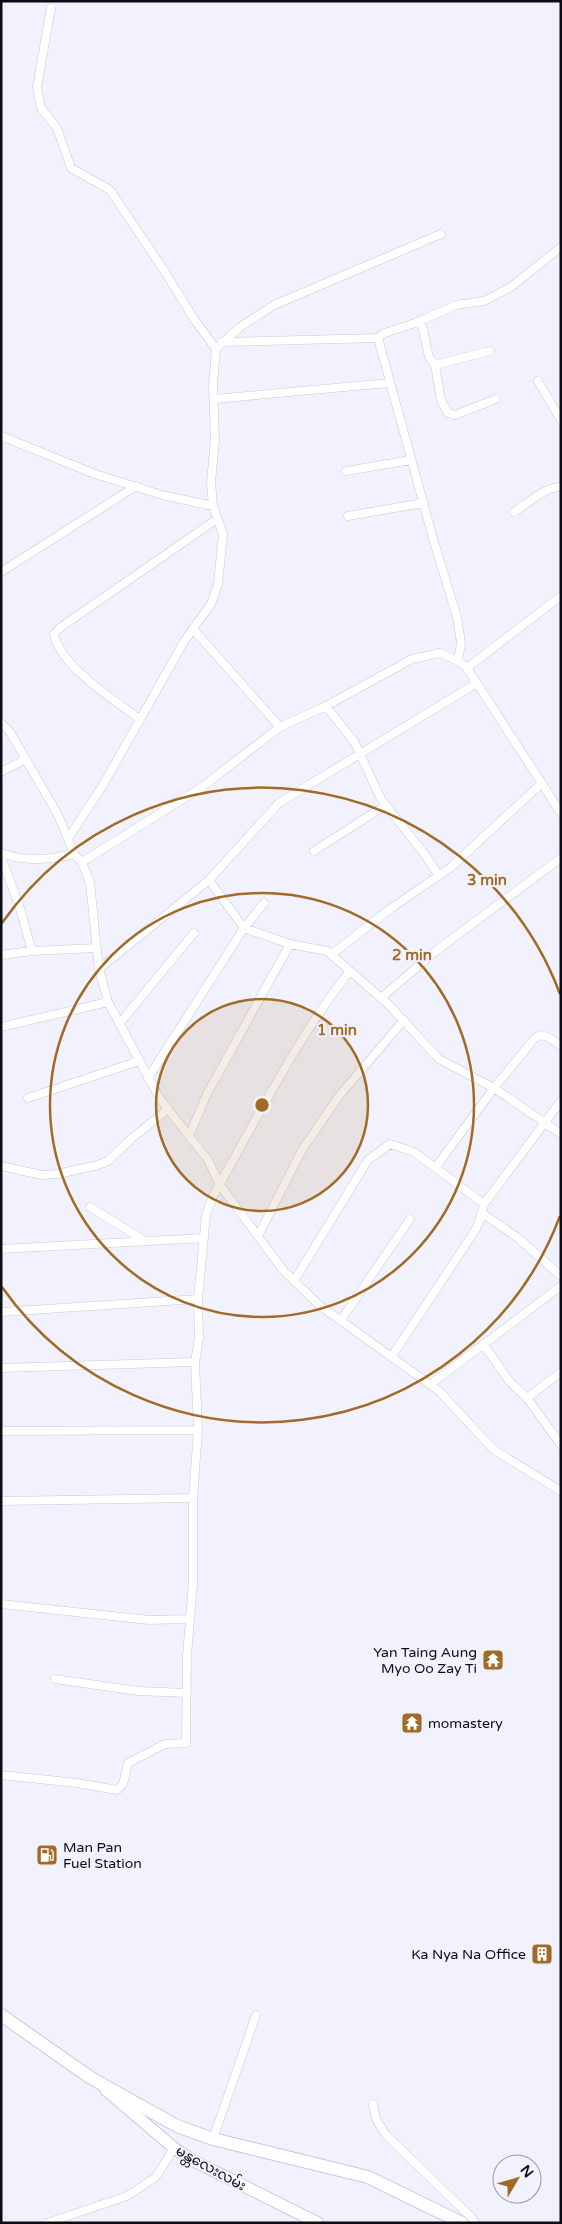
<svg xmlns="http://www.w3.org/2000/svg" width="562" height="2224" font-family="'Varela Round','Noto Sans Myanmar',sans-serif">
<style>
.lines{fill:none;stroke-linecap:round;stroke-linejoin:round}
.minor-casing{stroke:#c6c7e1;stroke-width:9}
.secondary-casing{stroke:#c6c7e1;stroke-width:13}
.primary-casing{stroke:#c6c7e1;stroke-width:14}
.minor{stroke:#fff;stroke-width:8}
.secondary{stroke:#fff;stroke-width:11}
.primary{stroke:#fff;stroke-width:12}
.ring{fill:none;stroke:#a16a25;stroke-width:2.5}
.labels{text-anchor:middle;stroke-width:4;stroke-linejoin:round;paint-order:stroke}
.poi-label{font-size:14px;fill:#0c0c15;stroke:#f1f2fd;text-anchor:end}
.street-label{font-size:14px;fill:#0c0c15;stroke:#f1f2fd}
.centre{fill:#a16a25;stroke:#f1f2fd;stroke-width:2.5}
.ring-label{font-size:15px;text-anchor:middle;font-weight:bold;fill:#a16a25;stroke:#f1f2fd;stroke-width:4;stroke-linejoin:round;paint-order:stroke}
</style>
<rect width="100%" height="100%" fill="#f1f2fd"/>
<g class="lines">
<g class="minor-casing">
<path id="minor" d="M51 8 37 87 41 108 57 128 71 168 110 190 165 272 194 319 216 349
M421 320 429 357 435 365 490 351
M222 342 378 338
M435 365 441 400 448 413 455 415 496 399
M538 381 561 420
M214 399 389 383
M1 436 95 474 162 495 213 506
M346 471 411 460
M514 512C527 504 546 486 561 487
M348 516 423 503
M1 572 136 486
M193 629 280 727
M458 661 461 643 457 617 434 542 378 338 382 334 418 322 456 305 484 301 511 287 561 247
M467 668 561 596
M326 706 355 743 381 799 426 856 439 876
M140 719C116 702 59 665 54 634L61 627 217 519
M1 723 10 732 58 815 74 854 82 862 90 883 99 969 108 1002 160 1099 208 1160 220 1185 283 1270 319 1305 439 1391 494 1450 561 1491
M1 772 26 759
M69 837 103 785 185 640 211 604 218 584 223 534 213 506 211 482 215 440 213 385 216 349 240 327 274 305 441 234
M314 851 386 805
M1 853C28 862 46 860 74 854
M1 857 19 905 32 951
M82 862 202 787 280 727 326 706 412 659 440 653 458 661 467 668 561 813
M209 880 244 928 290 944 327 951 388 1004 439 1059 494 1088 561 1134
M1 955 32 951 96 948
M331 955 390 909 450 868 542 783
M99 969 209 880 279 803 477 683
M381 998 437 950 561 858
M119 1024 194 933
M1 1027 108 1002
M148 1078 244 928 264 903
M28 1098 139 1061
M189 1136 207 1094 290 944
M1 1166 42 1175 58 1174 98 1165 108 1161 131 1139 168 1109
M435 1168 494 1088 534 1039 540 1035 548 1037 561 1046
M90 1207 145 1241
M482 1213 518 1238 561 1276
M258 1236 302 1150 339 1096 404 1020
M1 1249 204 1238
M294 1281 368 1160 390 1144 414 1152 484 1204
M1 1312 198 1299
M341 1320 410 1219
M483 1344 510 1382 527 1398
M392 1356 476 1229 482 1213 484 1204 561 1101
M1 1368 195 1362
M561 1372 527 1398 561 1445
M431 1384 561 1286
M1 1431 198 1430
M1 1501 193 1498
M1 1604 149 1620 189 1619
M55 1679 138 1691 187 1693
M1 1775 77 1783 117 1790 123 1784 128 1763 165 1744 186 1743 187 1655 193 1583V1498L198 1430 195 1362 199 1337 198 1299 206 1215 213 1196C257 1119 295 1041 349 972
M373 2104 376 2119 386 2135 471 2217 475 2223
M213 2139 256 2015
M47 2223 127 2196 156 2177 174 2148"/>
</g>
<g class="secondary-casing">
<path id="secondary" d="M106 2090 174 2148 192 2160 318 2223"/>
</g>
<g class="primary-casing">
<path id="primary" d="M1 2015 91 2078 177 2126 213 2139 368 2177 462 2223"/>
</g>
<use href="#minor" class="minor"/>
<use href="#secondary" class="secondary"/>
<use href="#primary" class="primary"/>
</g>
<circle cx="262" cy="1105" r="106" fill="#a16a25" fill-opacity=".12"/>
<g class="ring">
<circle cx="262" cy="1105" r="106"/>
<circle cx="262" cy="1105" r="212"/>
<path d="M560 1216A318 318 0 0 1 2 1287M2 923A318 318 0 0 1 560 994"/>
</g>
<defs>
<g id="temple-square" transform="scale(1.125)"><rect x="-9" y="-9" width="18" height="18" rx="4" fill="#a16a25" stroke="#f1f2fd"/><path d="M0-6L5-2H3V0L6.5 2.5H4V6H1.5V3h-3V6H-4V2.5H-6.5L-3 0V-2H-5Z" fill="#fff"/></g>
<g id="fuel-square" transform="scale(1.125)"><rect x="-9" y="-9" width="18" height="18" rx="4" fill="#a16a25" stroke="#f1f2fd"/><path d="M-5.5-6h7V0h2V4h1.3V-2.5L3-4.5l.8-.8L6-3V5H2.5V1h-1V6h-7ZM-4.2-4.7v3.2H.2V-4.7Z" fill="#fff"/></g>
<g id="building-square" transform="scale(1.125)"><rect x="-9" y="-9" width="18" height="18" rx="4" fill="#a16a25" stroke="#f1f2fd"/><path d="M-4-6H4V6H1V3H-1V6H-4ZM-2.5-4.3h1.7v1.8h-1.7ZM.8-4.3h1.7v1.8H.8ZM-2.5-1h1.7V.8h-1.7ZM.8-1h1.7V.8H.8Z" fill="#fff"/></g>
</defs>
<g fill-rule="evenodd">
<use href="#temple-square" x="493" y="1660"/>
<use href="#temple-square" x="412" y="1723"/>
<use href="#fuel-square" x="47" y="1855"/>
<use href="#building-square" x="542" y="1954"/>
</g>
<g class="labels">
<g class="poi-label">
<text x="477" y="1657">Yan Taing Aung<tspan x="477" dy="16">Myo Oo Zay Ti</tspan></text>
<text x="428" y="1728" text-anchor="start">momastery</text>
<text x="63" y="1852" text-anchor="start">Man Pan<tspan x="63" dy="16">Fuel Station</tspan></text>
<text x="526" y="1959">Ka Nya Na Office</text>
</g>
<g class="street-label">
<text transform="translate(211 2168) rotate(29)" y="5">မန္တလေးလမ်း</text>
</g>
</g>
<circle cx="262" cy="1105" r="8" class="centre"/>
<g class="ring-label">
<text x="487" y="885">3 min</text>
<text x="412" y="960">2 min</text>
<text x="337" y="1035">1 min</text>
</g>
<rect width="562" height="2224" fill="none" stroke="#0c0c15" stroke-width="5"/>
<g transform="translate(517 2179) rotate(52)"><circle r="24" fill="#f1f2fd" stroke="#9596a0"/>
<path d="M0-4L9 19L0 12L-9 19Z" fill="#a16a25"/>
<text y="-8" font-size="14" font-weight="bold" text-anchor="middle" fill="#0c0c15">N</text>
</g>
</svg>
